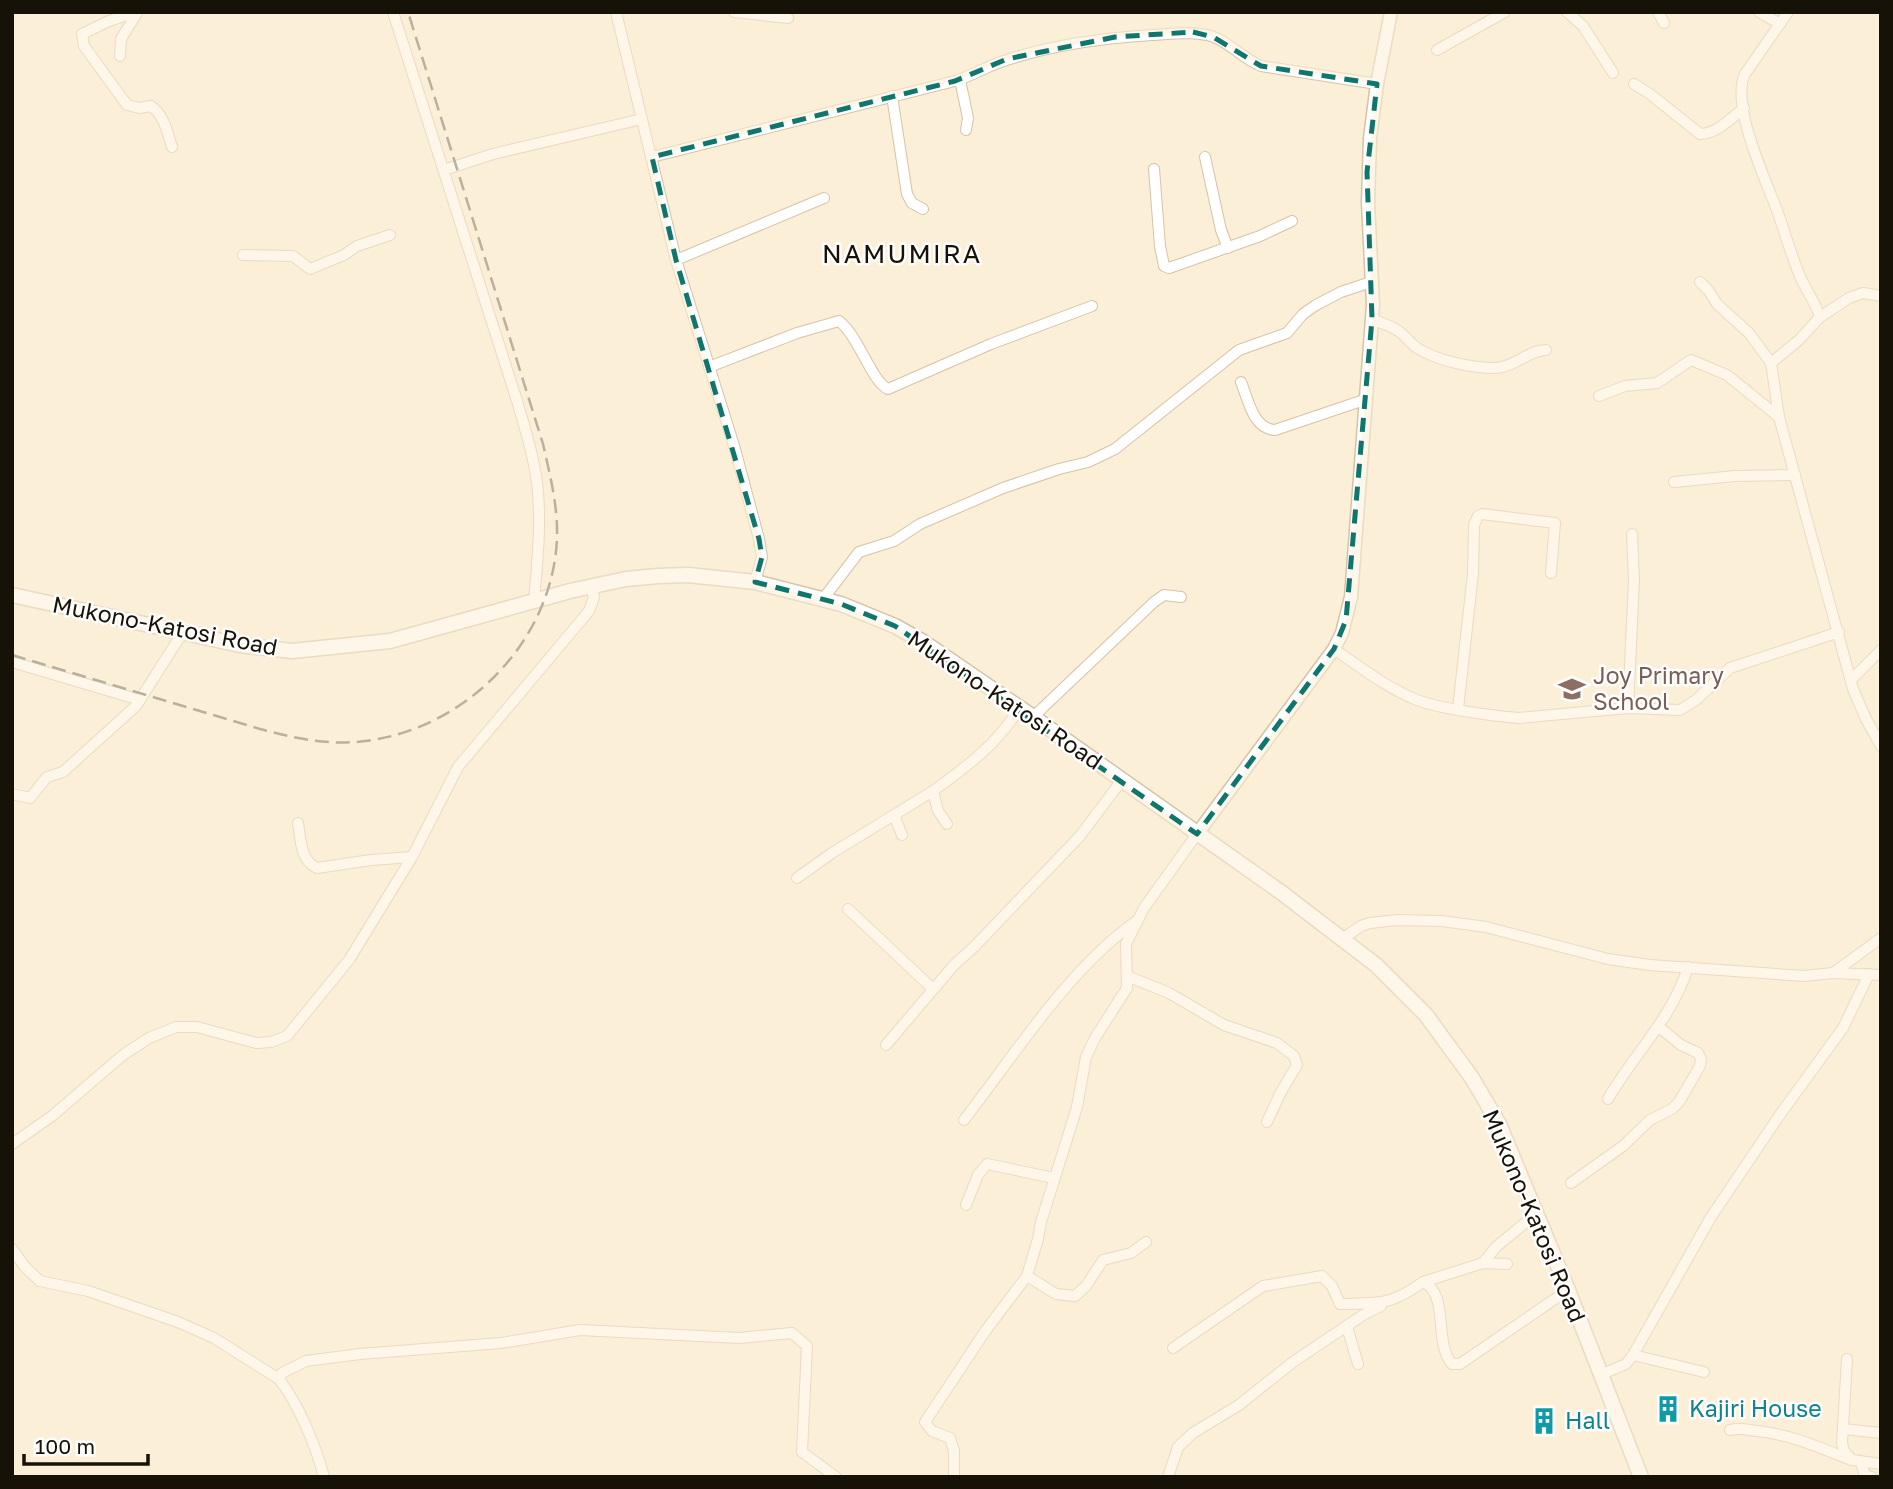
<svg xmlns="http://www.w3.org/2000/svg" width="1893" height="1489" font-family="'Golos Text',sans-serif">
	<rect width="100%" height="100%" fill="#fcefd7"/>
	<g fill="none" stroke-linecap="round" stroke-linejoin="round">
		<defs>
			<g id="minor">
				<path d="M135,12L109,21L82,34L84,46L127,105L139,108L151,106C164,115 167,131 172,147"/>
				<path d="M393,12L518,404C526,433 536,463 538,493C541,529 537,565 534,601"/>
				<path d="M616,12L676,260L735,449L759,539L762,557L755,582"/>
				<path d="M734,12L788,18"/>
				<path d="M1567,12L1583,26L1613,73"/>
				<path d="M1658,12L1664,23"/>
				<path d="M1759,12L1780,24"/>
				<path d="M1788,12L1745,74C1730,105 1766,180 1778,213C1785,233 1791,254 1799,274C1805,289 1815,301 1820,317"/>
				<path d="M1437,50L1505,12"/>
				<path d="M120,56L121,39L137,13"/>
				<path d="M960,80L968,118L966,130"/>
				<path d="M1634,84L1650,94L1700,134C1717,134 1731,118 1744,108"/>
				<path d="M892,96L907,194L912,203L923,209"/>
				<path d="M652,157L955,81C974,75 991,64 1010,59C1056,44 1104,38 1152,35C1172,34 1192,31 1211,36C1230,42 1243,59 1261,66L1377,84"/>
				<path d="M1205,157L1221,230L1228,248"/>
				<path d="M1154,169L1160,246L1164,266L1169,268L1260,236L1292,221"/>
				<path d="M444,170L493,154L642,119"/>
				<path d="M243,255L293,256L310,269L344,255L357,246L390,235"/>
				<path d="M676,260L824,198"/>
				<path d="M1700,282L1709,291L1717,304L1749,333L1771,363L1779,417L1853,689L1866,719L1881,746"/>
				<path d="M1372,319C1380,323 1389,325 1397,330C1404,334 1410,343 1417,348C1438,361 1471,368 1496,368C1515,367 1529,350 1546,350"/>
				<path d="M1771,363L1799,340L1820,317L1849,298L1863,293L1881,296"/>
				<path d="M709,367L797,333L839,321C858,335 872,382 888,389L991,344L1092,306"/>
				<path d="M1241,382C1248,399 1253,429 1275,430L1367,399"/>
				<path d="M1599,396L1625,386L1657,383L1691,360L1727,375L1779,417"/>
				<path d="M1674,482L1735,476L1795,475"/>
				<path d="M823,599L859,552L894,541L920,524L1003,488L1059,469L1088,462L1115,449L1239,350L1287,333L1303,314L1316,305L1341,292L1371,282"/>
				<path d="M1334,649C1360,667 1387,688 1417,700C1441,709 1493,716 1519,718L1628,708L1680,710L1696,700L1730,668L1839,632"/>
				<path d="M12,662L140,700"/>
				<path d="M1851,680L1881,650"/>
				<path d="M1628,708L1634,580L1632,534"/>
				<path d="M1458,709L1473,573L1474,525L1478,516L1482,514L1555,523L1551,573"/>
				<path d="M1033,717L1154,602L1164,595L1181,597"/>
				<path d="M933,791C965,768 1000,742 1019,708"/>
				<path d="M12,794L30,798L47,777L63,772L136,706L183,632"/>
				<path d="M894,815L902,835"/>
				<path d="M298,823C301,840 300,860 317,868L371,860L412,857"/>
				<path d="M797,878L832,853L933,791L938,811L947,824"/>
				<path d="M848,909L933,989"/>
				<path d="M1342,939L1361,926L1370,923L1397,920L1442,921L1486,927L1608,959L1650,965L1804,976L1833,973L1881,975"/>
				<path d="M1833,973L1881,938"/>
				<path d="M1127,976L1169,993L1224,1025L1277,1043L1294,1056L1297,1065L1281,1092L1267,1122"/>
				<path d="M886,1045L954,965L974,947L1080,836L1122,780"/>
				<path d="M1608,1099C1634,1054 1673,1017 1688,967"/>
				<path d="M964,1120C1016,1053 1067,971 1135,922"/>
				<path d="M12,1144L52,1116L123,1055L149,1038L176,1027H197L256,1043L271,1042L287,1036L349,960L412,857L458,767L589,611L594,597L591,587"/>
				<path d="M1571,1183L1623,1146L1650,1120L1672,1109L1679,1102L1700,1066L1701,1059L1698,1053L1681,1045L1659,1027"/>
				<path d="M966,1205L978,1175L987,1164L1054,1178"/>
				<path d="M12,1249L25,1267L40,1281L88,1291L178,1322L214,1338L279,1379C298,1403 316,1446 324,1477"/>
				<path d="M1483,1263L1497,1246L1536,1214"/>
				<path d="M1027,1276L1056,1294L1075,1296L1086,1286L1103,1260L1131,1253L1146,1242"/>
				<path d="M1423,1282L1483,1263L1507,1264"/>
				<path d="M1347,1327L1358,1364"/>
				<path d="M1173,1348L1263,1286L1322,1276L1332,1286L1340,1304C1379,1303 1390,1306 1423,1282C1450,1294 1433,1342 1452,1364H1460L1568,1290"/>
				<path d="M1633,1355L1704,1372"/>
				<path d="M1847,1359L1842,1443L1844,1451L1852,1460L1881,1464"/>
				<path d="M1600,1375L1626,1364L1633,1355L1711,1217L1779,1116L1843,1028L1869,974"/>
				<path d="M279,1379L282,1373L306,1361L360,1354L501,1343L580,1330L739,1338L792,1333L807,1346L802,1452L836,1477"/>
				<path d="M1843,1429L1881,1433"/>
				<path d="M1730,1430C1741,1427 1746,1430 1757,1431C1789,1434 1821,1448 1851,1460"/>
				<path d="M1861,1463L1865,1475L1872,1477"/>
				<path d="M954,1477V1451L950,1438L932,1431L925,1422L986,1330L1027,1276L1038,1239L1041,1222L1077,1107L1086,1057L1095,1038L1127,988L1126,944L1144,908L1197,834"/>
				<path d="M1168,1477L1178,1447L1193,1433L1239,1405L1293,1362L1363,1315L1381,1306"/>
			</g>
			<path id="tertiary" d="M1197,834L1334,649L1342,633L1351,597L1373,305L1368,202L1370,138L1377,84L1391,12"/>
			<path id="secondary" d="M12,595L240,645L292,651L390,641L570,591L626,579L658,576L688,575L755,582L841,604L895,626L925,643L1033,717L1282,893L1376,965L1426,1015L1472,1078L1499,1124L1568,1290L1641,1477"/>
		</defs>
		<use href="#minor" stroke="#d4c4a7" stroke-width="12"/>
		<use href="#tertiary" stroke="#d4c4a7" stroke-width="15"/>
		<use href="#secondary" stroke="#d4c4a7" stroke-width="17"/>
		<use href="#minor" stroke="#fff" stroke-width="10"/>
		<use href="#tertiary" stroke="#fff" stroke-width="12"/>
		<use href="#secondary" stroke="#fff" stroke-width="14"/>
		<path stroke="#6d6555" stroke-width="2.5" stroke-dasharray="14 7" stroke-linecap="butt" d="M12,655L260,729C294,738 329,746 365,741C466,729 553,641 557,538C558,506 550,475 543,444L408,12"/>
	</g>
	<path d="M0 0H1893V1489H0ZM1193,32L1213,37L1261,66L1377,84L1367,172L1372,319L1346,620L1334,649L1197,834L895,626L841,604L755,582L762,557L759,539L676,260L652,157L955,81L1007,59L1115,37Z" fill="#fcefd7" fill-opacity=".55" fill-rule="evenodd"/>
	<path fill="none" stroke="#0f766e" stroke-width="5" stroke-dasharray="14 9" stroke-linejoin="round" d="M1193,32L1213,37L1261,66L1377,84L1367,172L1372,319L1346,620L1334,649L1197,834L895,626L841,604L755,582L762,557L759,539L676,260L652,157L955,81L1007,59L1115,37Z"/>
	<defs>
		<symbol id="school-bare" viewBox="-9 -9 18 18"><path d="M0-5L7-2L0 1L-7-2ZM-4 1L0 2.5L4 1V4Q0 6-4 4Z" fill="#8d6e63" stroke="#fefefe" stroke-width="2.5" paint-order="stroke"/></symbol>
		<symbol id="building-bare" viewBox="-9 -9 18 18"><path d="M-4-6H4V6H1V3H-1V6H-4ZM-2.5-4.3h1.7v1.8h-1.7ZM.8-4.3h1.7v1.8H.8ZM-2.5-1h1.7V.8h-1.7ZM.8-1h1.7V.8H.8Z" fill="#0f9aa8" stroke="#fefefe" stroke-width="2.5" paint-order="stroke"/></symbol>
	</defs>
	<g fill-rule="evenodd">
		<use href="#school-bare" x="1553" y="670" width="38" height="38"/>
		<use href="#building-bare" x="1649" y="1390" width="38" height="38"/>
		<use href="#building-bare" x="1525" y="1402" width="38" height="38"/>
	</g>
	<g text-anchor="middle" stroke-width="5" stroke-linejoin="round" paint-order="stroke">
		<g font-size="23" fill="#171207" stroke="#fefefe">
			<text transform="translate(165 626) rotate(11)" y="8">Mukono-Katosi Road</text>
			<text transform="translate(1005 700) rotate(34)" y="8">Mukono-Katosi Road</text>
			<text transform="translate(1534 1216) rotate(67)" y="8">Mukono-Katosi Road</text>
		</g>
		<g font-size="23" fill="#785e54" stroke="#fefefe" text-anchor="start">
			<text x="1593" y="684">Joy Primary<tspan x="1593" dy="26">School</tspan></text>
		</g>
		<g font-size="23" fill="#0d838f" stroke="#fefefe" text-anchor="start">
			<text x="1689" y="1417">Kajiri House</text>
			<text x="1565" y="1429">Hall</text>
		</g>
		<g font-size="26" letter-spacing="2" fill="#171207" stroke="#fefefe">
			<text x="902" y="263">NAMUMIRA</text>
		</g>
	</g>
	<rect width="1893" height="1489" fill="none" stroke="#171207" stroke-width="28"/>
	<path d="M24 1454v10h124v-10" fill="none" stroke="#171207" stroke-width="3.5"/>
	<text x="35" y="1454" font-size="21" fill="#171207" stroke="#fefefe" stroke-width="5" paint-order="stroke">100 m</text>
</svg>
